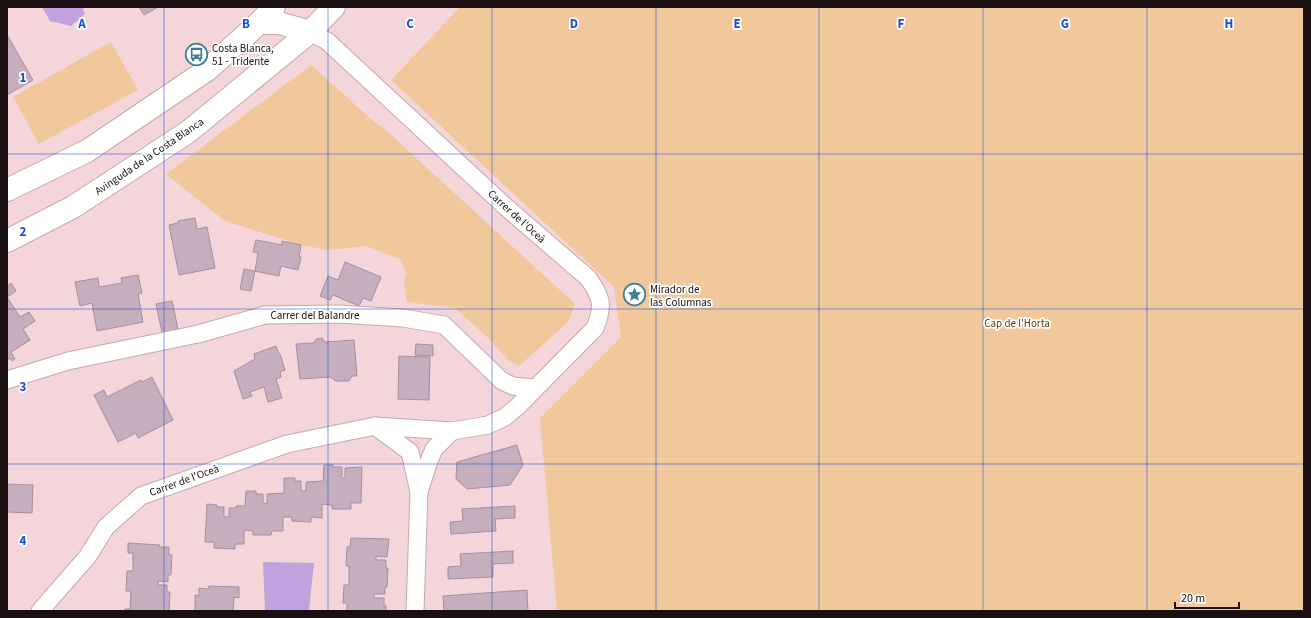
<svg xmlns="http://www.w3.org/2000/svg" width="1311" height="618" font-family="'Source Sans 3',sans-serif">
	<rect width="100%" height="100%" fill="#f4d6da"/>
	<g fill="#f1c89b">
		<path d="M460,7H1304V611H557L540,418L621,337L614,287L391,80Z"/>
		<path d="M111,42L138,90L39,144L13,97Z"/>
		<path d="M311,65L378,125L386,130L575,304L568,322L519,366L508,360L488,338L455,308L407,302L404,280L407,275L400,259L366,246L329,250L301,245L225,221L166,174Z"/>
	</g>
	<g fill="#bfa2de">
		<path d="M42,7H82L85,14L71,26L50,21Z"/>
		<path d="M263,562L314,563L309,611H265Z"/>
	</g>
	<g fill="#c5aebe" stroke="#a58e9e">
		<path d="M139,7H158L144,15Z"/>
		<path d="M7,35L33,80L7,95Z"/>
		<path d="M195,218L197,229L207,227L215,268L179,275L169,225L178,223V221Z"/>
		<path d="M256,240L282,245V241L301,245L299,257H301L298,270L281,266L279,276L255,271L258,253L253,252Z"/>
		<path d="M345,262L381,277L371,301L363,298L359,306L333,295L330,300L320,296L328,276L338,280Z"/>
		<path d="M244,269L255,271L251,291L240,289Z"/>
		<path d="M138,275L142,293L138,294L143,322L97,331L92,303L80,306L75,282L98,278L99,287L122,283L121,278Z"/>
		<path d="M11,283L16,291L7,297L20,317L29,312L35,321L23,329L30,340L11,352L15,359L12,361L10,358L7,360V286Z"/>
		<path d="M172,301L179,334L163,337L156,304Z"/>
		<path d="M322,338L325,342L354,340L357,376H352L349,381H336L330,377L300,379L296,344L314,343L316,339Z"/>
		<path d="M416,344L433,345V356L415,355Z"/>
		<path d="M276,346L279,354H280L285,370L280,372L281,377L276,379L282,398L268,402L264,387L250,392L252,396L243,399L234,371L255,359L254,354Z"/>
		<path d="M399,356L430,357L429,400L398,399Z"/>
		<path d="M152,377L173,420L138,438L136,433L118,442L94,395L104,390L107,397L141,380L142,382Z"/>
		<path d="M517,445L523,465L510,485L467,489L456,479L457,462Z"/>
		<path d="M324,465H333V467H342V478H345V468L362,467L361,503H351V509H332V505L322,504V518L311,517V522L292,521V517H283V531H272L271,535H253V531L244,530V544H235V549L214,548V542H205L207,504L217,505V507H224V517H229V508H236V506H245L246,491H256V494H263V503L267,504V494L284,493V478H295V481H301V491H306V482L323,481Z"/>
		<path d="M7,484L33,485L32,513L7,512Z"/>
		<path d="M515,506V518L495,519L496,531L451,534L450,522L463,521L462,509Z"/>
		<path d="M351,538L389,539L387,557L376,556V560H386V568H388L387,587H385V594H374V598H384V606H386V611H347V603H343L344,585H349V566H346L347,547H350Z"/>
		<path d="M128,543L160,545L159,547H169V555H172L171,575H168V582L158,581V585H167V592H170L169,611H125V609H130L131,591H126L127,571H133V553H128Z"/>
		<path d="M513,551V563L493,564V577L448,579V567L461,566L460,554Z"/>
		<path d="M209,586L239,587V598L234,597L233,611H195V595L199,596V588L208,589Z"/>
		<path d="M527,590L528,611H444L443,596Z"/>
	</g>
	<g fill="none" stroke-linecap="round" stroke-linejoin="round">
		<defs>
			<g id="minor">
				<path d="M7,380L68,361L198,334L265,315L339,314L403,318L444,325L502,381L513,386L535,388"/>
				<path d="M375,426L410,452L419,492"/>
				<path d="M40,611L88,556L106,527L141,496L287,444L375,426L452,431L488,425L505,417L517,407L595,328C604,306 602,297 588,278L507,208L327,41L310,32"/>
				<path d="M415,611L419,492L429,461L434,449L452,431"/>
			</g>
			<g id="tertiary">
				<path d="M259,23H279L310,32"/>
				<path d="M7,190L87,151L207,70L259,23L274,7"/>
				<path d="M7,241L73,207L188,132L310,32L334,7"/>
			</g>
		</defs>
		<use href="#minor" stroke="#c6a9ad" stroke-width="19"/>
		<use href="#tertiary" stroke="#c6a9ad" stroke-width="24"/>
		<use href="#minor" stroke="#fff" stroke-width="17"/>
		<use href="#tertiary" stroke="#fff" stroke-width="22"/>
	</g>
	<path fill="none" stroke="#1d4ed8" stroke-width="1" stroke-opacity="0.55" d="M164,7V611M328,7V611M492,7V611M656,7V611M819,7V611M983,7V611M1147,7V611M7,154H1304M7,309H1304M7,464H1304"/>
	<defs>
		<symbol id="bus-ring" viewBox="-11 -11 22 22"><circle r="9.5" fill="#fff" stroke="#3c7f8f" stroke-width="1.5"/><path d="M-5-6H5V4H4V6H2V4H-2V6H-4V4H-5ZM-3.5-4V0h7V-4ZM-3.5 1.2v1.5H-2V1.2ZM2 1.2v1.5H3.5V1.2Z" fill="#3c7f8f"/></symbol>
		<symbol id="sight-ring" viewBox="-11 -11 22 22"><circle r="9.5" fill="#fff" stroke="#3c7f8f" stroke-width="1.5"/><path d="M0-6L1.8-2.2L6-1.7L2.9 1.2L3.7 5.4L0 3.3L-3.7 5.4L-2.9 1.2L-6-1.7L-1.8-2.2Z" fill="#3c7f8f"/></symbol>
	</defs>
	<g fill-rule="evenodd">
		<use href="#bus-ring" x="184" y="42" width="25" height="25"/>
		<use href="#sight-ring" x="622" y="282" width="25" height="25"/>
	</g>
	<g text-anchor="middle" stroke-width="3.5" stroke-linejoin="round" paint-order="stroke">
		<g font-size="11" fill="#1a1012" stroke="#fff" text-anchor="start">
			<text x="212" y="52">Costa Blanca,<tspan x="212" dy="13">51 - Tridente</tspan></text>
			<text x="650" y="293">Mirador de<tspan x="650" dy="13">las Columnas</tspan></text>
		</g>
		<g font-size="11" fill="#1a1012" stroke="#fff">
			<text transform="translate(149 156) rotate(-34)" y="4">Avinguda de la Costa Blanca</text>
			<text transform="translate(517 216) rotate(42)" y="4">Carrer de l'Oceà</text>
			<text x="315" y="319">Carrer del Balandre</text>
			<text transform="translate(184 480) rotate(-20)" y="4">Carrer de l'Oceà</text>
		</g>
		<g font-size="11" fill="#624118" stroke="#fff">
			<text x="1017" y="327">Cap de l'Horta</text>
		</g>
	</g>
	<g font-size="13" text-anchor="middle" font-weight="bold" fill="#1d4ed8" stroke="#fff" stroke-width="3.5" stroke-linejoin="round" paint-order="stroke">
		<text x="82" y="28">A</text>
		<text x="246" y="28">B</text>
		<text x="410" y="28">C</text>
		<text x="574" y="28">D</text>
		<text x="737" y="28">E</text>
		<text x="901" y="28">F</text>
		<text x="1065" y="28">G</text>
		<text x="1229" y="28">H</text>
		<text x="23" y="82">1</text>
		<text x="23" y="236">2</text>
		<text x="23" y="391">3</text>
		<text x="23" y="545">4</text>
	</g>
	<rect width="1311" height="618" fill="none" stroke="#1a1012" stroke-width="16"/>
	<path d="M1175 602v6h64v-6" fill="none" stroke="#1a1012" stroke-width="2"/>
	<text x="1181" y="602" font-size="12" fill="#1a1012" stroke="#ffffff" stroke-width="3" paint-order="stroke">20 m</text>
</svg>
